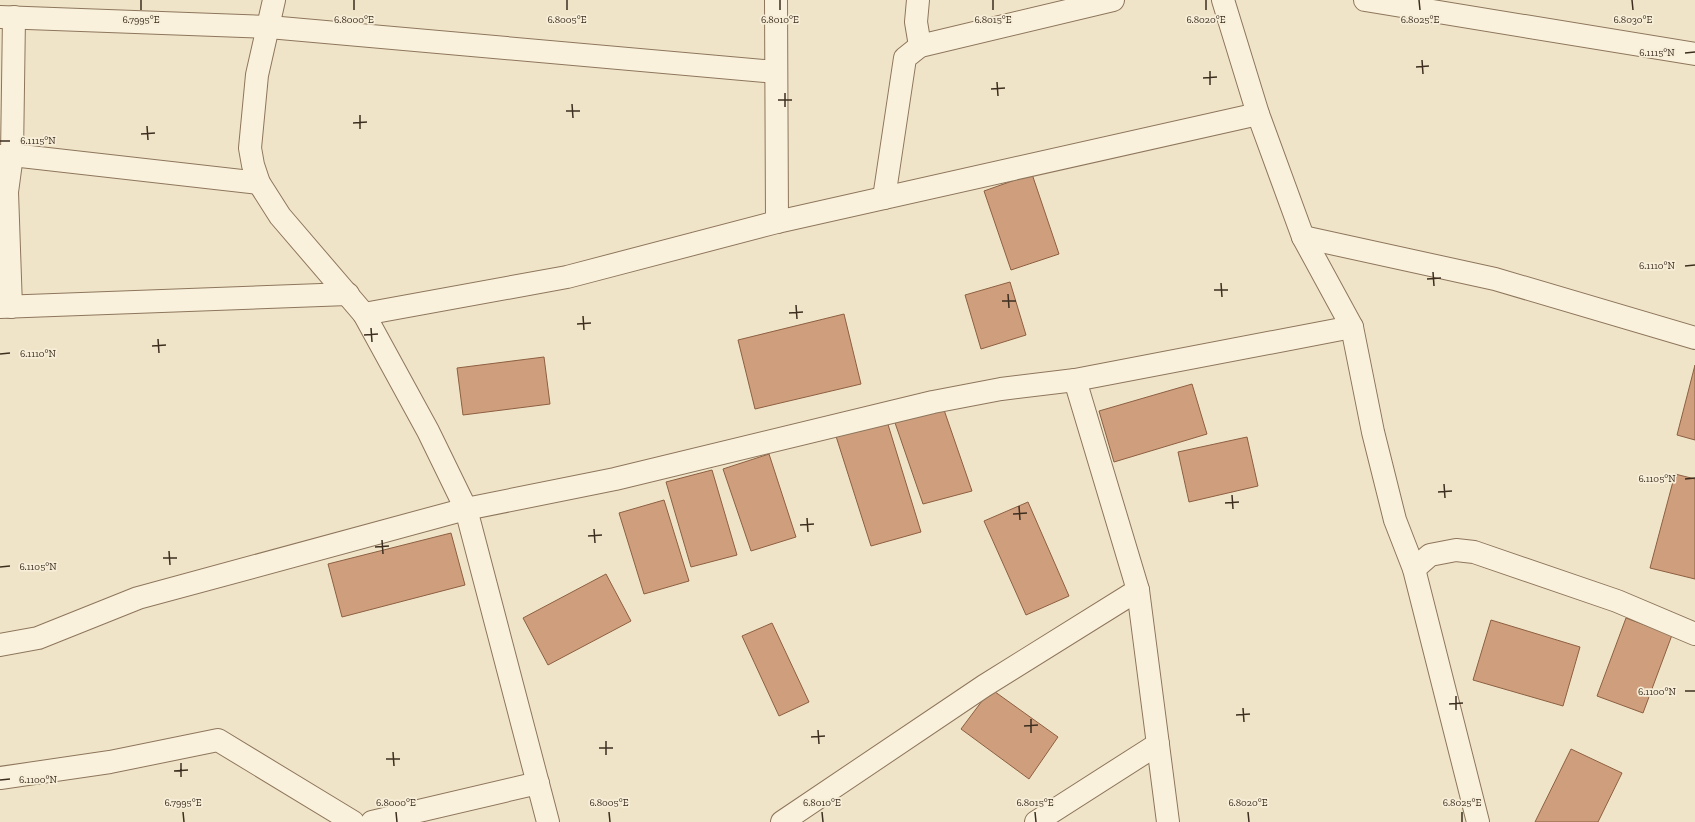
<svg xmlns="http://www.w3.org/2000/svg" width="1695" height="822" font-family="'Zilla Slab',serif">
	<rect width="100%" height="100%" fill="#f0e4c8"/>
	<g fill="#cf9f7d" stroke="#8d5f41">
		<path d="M1032,174L1059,254L1011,270L984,191Z"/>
		<path d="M1010,282L1026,335L981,349L965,295Z"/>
		<path d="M844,314L861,384L755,409L738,340Z"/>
		<path d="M544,357L550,404L463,415L457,368Z"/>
		<path d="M1695,365V440L1677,435Z"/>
		<path d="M1192,384L1207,434L1114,462L1099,411Z"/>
		<path d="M943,407L972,491L923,504L893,417Z"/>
		<path d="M886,418L921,532L871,546L834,430Z"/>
		<path d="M1247,437L1258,486L1189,502L1178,452Z"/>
		<path d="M769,454L796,537L751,551L723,469Z"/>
		<path d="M712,470L737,555L691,567L666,482Z"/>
		<path d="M1675,474L1695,479V579L1650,568Z"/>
		<path d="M664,500L689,581L644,594L619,513Z"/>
		<path d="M1028,502L1069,596L1026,615L984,521Z"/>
		<path d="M451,533L465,585L342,617L328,564Z"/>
		<path d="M606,574L631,621L548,665L523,618Z"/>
		<path d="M1626,618L1672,635L1643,713L1597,696Z"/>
		<path d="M1491,620L1580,647L1563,706L1473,680Z"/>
		<path d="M772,623L809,702L779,716L742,636Z"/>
		<path d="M991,689L1058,737L1029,779L961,729Z"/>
		<path d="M1571,749L1622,773L1598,822H1535Z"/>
	</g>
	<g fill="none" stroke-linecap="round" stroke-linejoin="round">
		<defs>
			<g id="minor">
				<path d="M274,0L257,75L250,148L253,165L259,183L280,216L364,314L428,431L466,509L548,822"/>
				<path d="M776,0L777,222"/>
				<path d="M918,0L916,22L920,46"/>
				<path d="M1223,0L1258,114L1303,237L1352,327L1373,432L1395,520L1414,569L1478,822"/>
				<path d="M1365,0L1695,54"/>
				<path d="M0,17L269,27L776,72"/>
				<path d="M0,156L12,155L259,183"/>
				<path d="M884,198L905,58L920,46L1113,0"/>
				<path d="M1303,237L1495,279L1695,338"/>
				<path d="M0,307L348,294"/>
				<path d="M11,307L7,192L12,155L14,17"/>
				<path d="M364,314L567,277L777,222L1258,114"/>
				<path d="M1075,380L1138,590L1168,822"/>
				<path d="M1414,569L1430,555L1456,550L1474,552L1617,601L1695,634"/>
				<path d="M0,645L38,638L138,598L466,509L615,479L933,402L1001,389L1075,380L1352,327"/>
				<path d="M0,778L110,762L218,740L353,822"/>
				<path d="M372,822L538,783"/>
				<path d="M782,822L984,686L1138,590"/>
				<path d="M1036,822L1158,744"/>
			</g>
		</defs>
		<use href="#minor" stroke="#8d765c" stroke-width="24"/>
		<use href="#minor" stroke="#faf1dc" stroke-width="22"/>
	</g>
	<path fill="none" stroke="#3d2e20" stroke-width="1.5" d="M141,0V10M354,0V10M567,0V10M780,0V10M993,0V10M1206,0V10M1419,0L1420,10M1632,0L1633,10M1685,53L1695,52M1422,60L1423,74M1416,67L1429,66M1210,71V85M1203,78L1217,77M997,82L998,96M991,89L1005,88M785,93V107M778,100H792M572,104L573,118M566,111H580M360,115V129M353,123L367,122M147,126L148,140M141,134L155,133M0,141H10M1685,266L1695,265M1433,272L1434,286M1427,279L1441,278M1221,283L1222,297M1214,290H1228M1008,294L1009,308M1002,301H1016M796,305L797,319M789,313L803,312M583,316L584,330M577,324L591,323M371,328L372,342M364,335L378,334M158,339L159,353M152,346L166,345M0,354L10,353M1685,479L1695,478M1444,484L1445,498M1438,492L1452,491M1232,495L1233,509M1225,503L1239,502M1019,506L1020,520M1013,514L1027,513M807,518L808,532M800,525L814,524M594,529L595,543M588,536L602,535M382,540L383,554M375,547L389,546M169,551L170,565M163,558H177M0,567L10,566M1685,691H1695M1456,696V710M1449,704L1463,703M1243,708L1244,722M1236,715L1250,714M1031,719V733M1024,726L1038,725M818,730L819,744M811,737L825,736M606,741V755M599,748H613M393,752L394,766M386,759H400M181,763V777M174,771L188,770M0,780L10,779M183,812L184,822M396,812L397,822M609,812L610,822M822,812L823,822M1035,812L1036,822M1248,812L1249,822M1462,812V822"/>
	<g font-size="10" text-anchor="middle" fill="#3d2e20" stroke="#f7eed8" stroke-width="3.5" stroke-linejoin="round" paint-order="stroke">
		<text x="141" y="23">6.7995°E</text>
		<text x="354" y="23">6.8000°E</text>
		<text x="567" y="23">6.8005°E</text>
		<text x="780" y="23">6.8010°E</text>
		<text x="993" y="23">6.8015°E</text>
		<text x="1206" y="23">6.8020°E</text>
		<text x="1420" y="23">6.8025°E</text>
		<text x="1633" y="23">6.8030°E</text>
		<text x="1657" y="56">6.1115°N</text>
		<text x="38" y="144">6.1115°N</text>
		<text x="1657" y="269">6.1110°N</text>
		<text x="38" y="357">6.1110°N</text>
		<text x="1657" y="482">6.1105°N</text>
		<text x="38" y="570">6.1105°N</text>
		<text x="1657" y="695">6.1100°N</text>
		<text x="38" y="783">6.1100°N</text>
		<text x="183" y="806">6.7995°E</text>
		<text x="396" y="806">6.8000°E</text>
		<text x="609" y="806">6.8005°E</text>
		<text x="822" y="806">6.8010°E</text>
		<text x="1035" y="806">6.8015°E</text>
		<text x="1248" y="806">6.8020°E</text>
		<text x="1462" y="806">6.8025°E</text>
	</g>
</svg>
